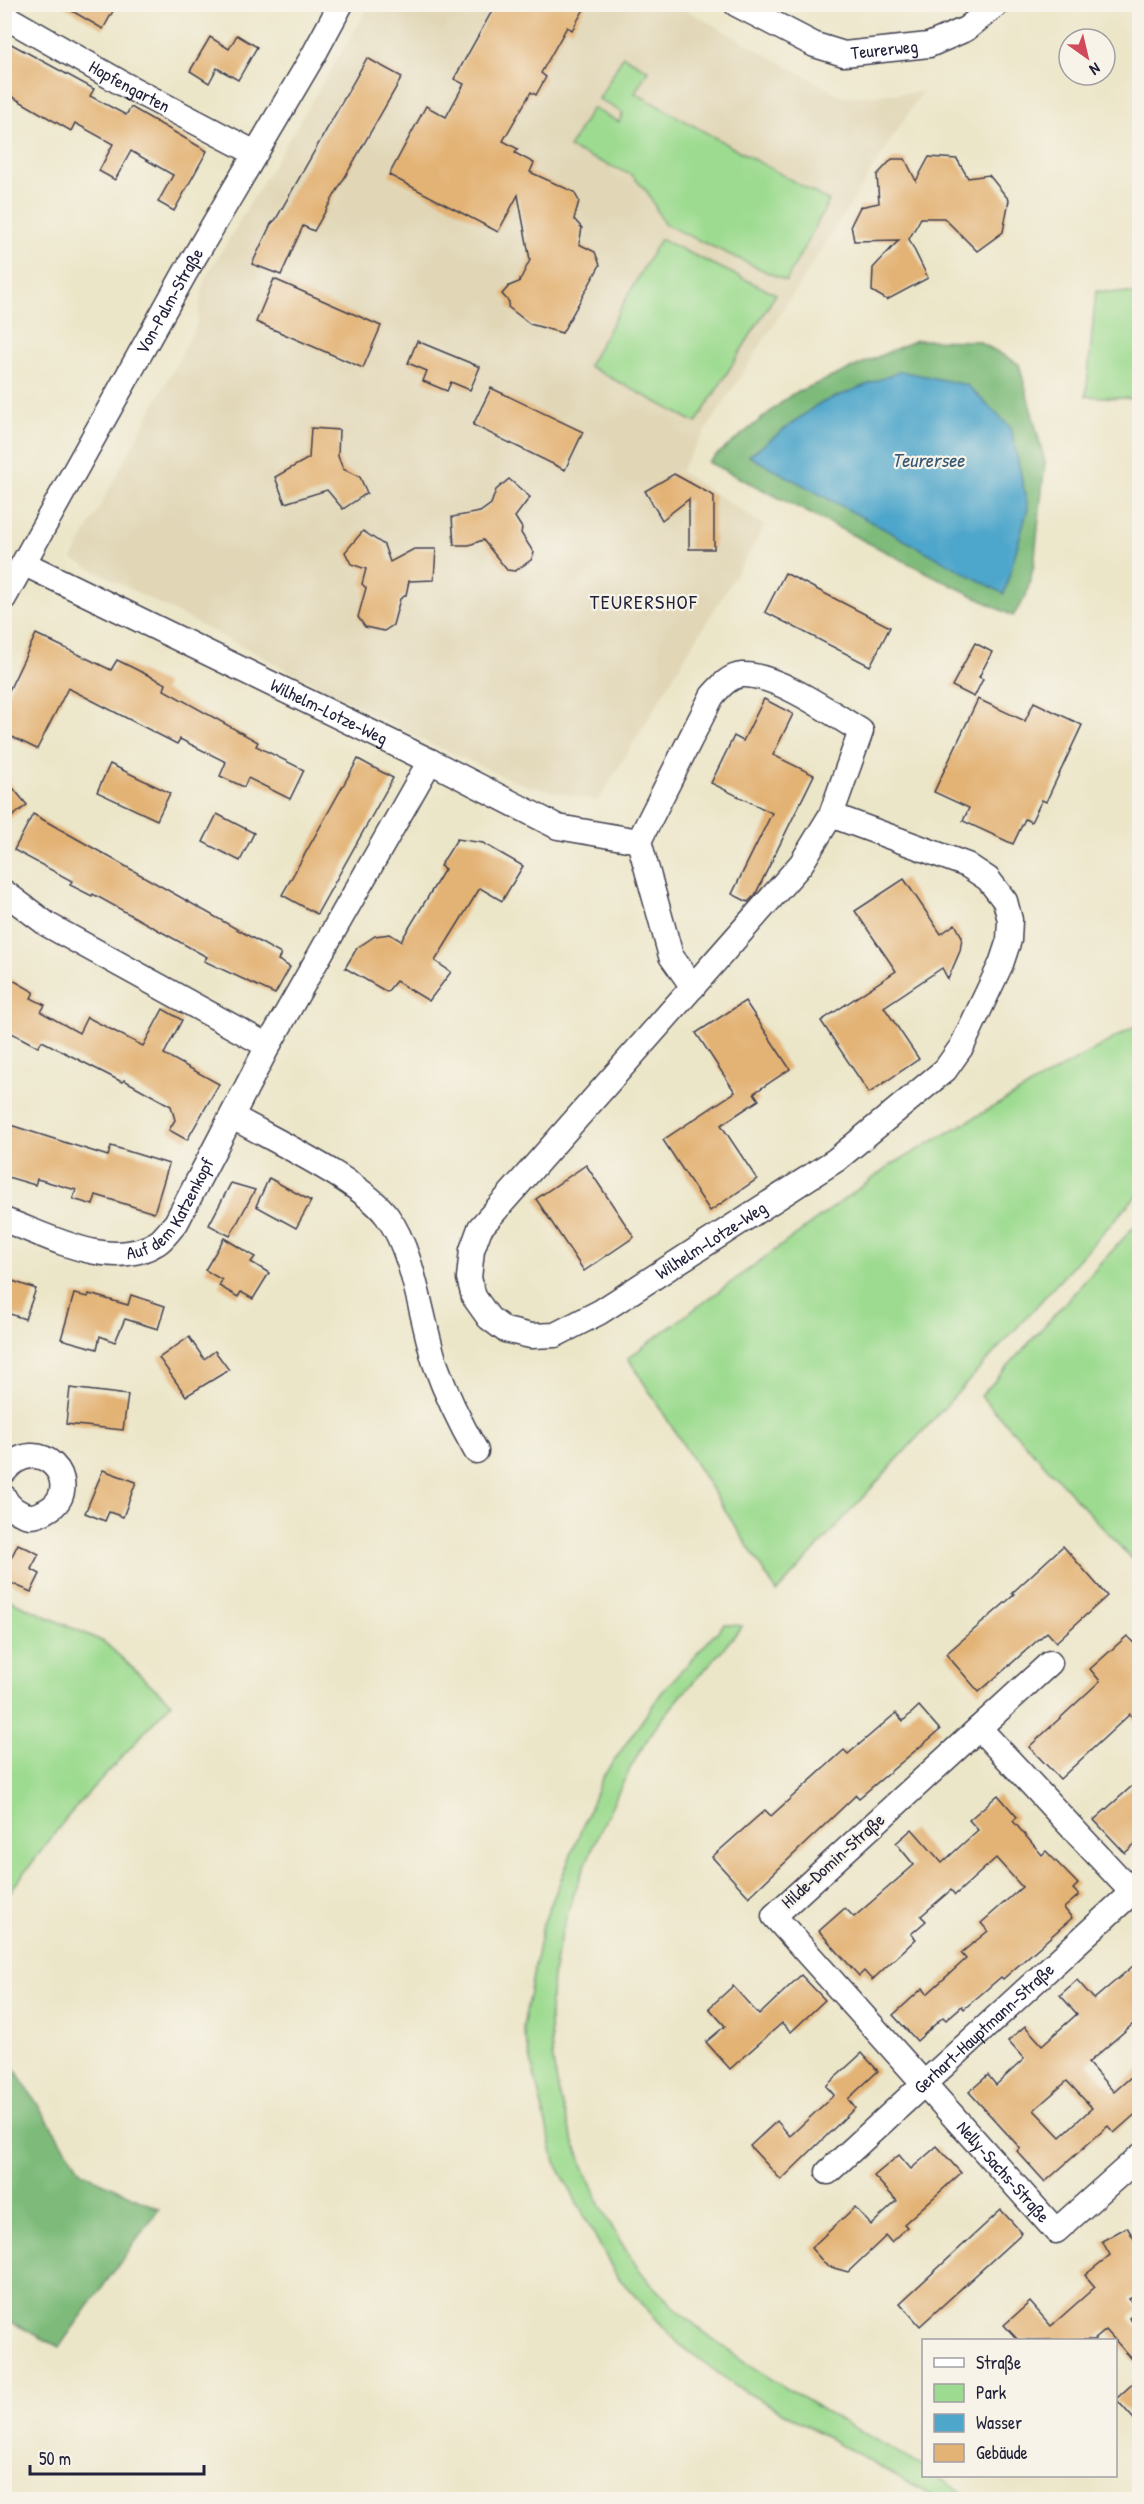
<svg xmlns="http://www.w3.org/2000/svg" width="1144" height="2504" font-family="'Patrick Hand',sans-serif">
	<rect width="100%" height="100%" fill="#f7f3e8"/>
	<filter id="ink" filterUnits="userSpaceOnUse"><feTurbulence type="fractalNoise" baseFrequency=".0167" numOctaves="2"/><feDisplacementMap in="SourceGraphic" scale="12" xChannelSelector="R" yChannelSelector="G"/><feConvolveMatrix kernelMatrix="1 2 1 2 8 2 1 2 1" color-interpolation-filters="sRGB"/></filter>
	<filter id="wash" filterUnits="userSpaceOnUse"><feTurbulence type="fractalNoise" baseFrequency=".008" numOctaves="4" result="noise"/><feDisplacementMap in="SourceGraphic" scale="24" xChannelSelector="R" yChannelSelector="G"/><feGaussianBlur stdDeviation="1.35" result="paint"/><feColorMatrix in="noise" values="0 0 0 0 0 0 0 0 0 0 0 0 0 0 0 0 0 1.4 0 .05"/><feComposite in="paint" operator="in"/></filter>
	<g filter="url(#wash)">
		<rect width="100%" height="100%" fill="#ece6c9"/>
		<path fill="#e1d7b7" d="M370,5H677L843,97L922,92L680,471L765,526L598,801L521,784L433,745L72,559L197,325L204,280Z"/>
		<g fill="#9ddb90" stroke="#607e66" stroke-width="1.5">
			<path d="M623,56L648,70L635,93L829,201L786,281L664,224L648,193L632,175L569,148L592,108L619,122L623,113L599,99Z"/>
			<path d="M660,239L776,294L696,423L588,366Z"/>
			<path d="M1096,291L1139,294V399L1086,396Z"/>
			<path d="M1139,1024V1193L777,1592L628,1358L891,1165Z"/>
			<path d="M1139,1221V1567L981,1396Z"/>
			<path d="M5,1598L104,1642L171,1703L68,1816L5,1898Z"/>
			<path d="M724,1624L742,1626C717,1658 687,1687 662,1719C636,1752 619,1790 602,1827C547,1945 530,2031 579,2156C594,2196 624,2255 653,2286C728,2364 831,2413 923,2467L924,2476H936L972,2499H938L737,2387L679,2344L616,2275L555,2162L523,2027L543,1924L602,1778L662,1692Z"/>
		</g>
		<g fill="#7ebb7a" stroke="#506e5a" stroke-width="1.5" fill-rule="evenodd">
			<path d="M916,340L978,341L1019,364L1045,462L1034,565L1026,596L1013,616L708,462L791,395ZM818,404L1011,428L1028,508L1004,593L749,456Z"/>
			<path d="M5,2054L81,2172L159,2209L59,2347L5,2319Z"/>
		</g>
		<path fill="#4ea6cb" stroke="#386483" stroke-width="1.5" d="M901,371L967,385L1011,428L1028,508L1004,594L749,456L818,404Z"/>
		<g id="blocks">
			<g fill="#e3b275" fill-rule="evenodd">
				<path d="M60,4H117L103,29Z"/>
				<path d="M496,4H587L572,30L567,27L541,73L546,77L536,95L531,92L503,141L518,149L515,153L534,163L530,172L574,192L579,201L574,219L582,228L579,244L595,252L600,265L562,333L530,324L508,307L509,302L502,294L509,286L519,282L530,260L518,195L498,232L389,175L426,106L446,117L464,84L454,79Z"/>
				<path d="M237,35L257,47L238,80L217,68L209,83L190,71L210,37L229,49Z"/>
				<path d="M4,40L94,89L90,96L126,115L131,107L207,151L174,211L158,202L173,175L131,151L115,180L99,171L113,144L75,123L71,131L4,92Z"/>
				<path d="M367,58L402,77L314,231L303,226L281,275L252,264L271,224L276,219Z"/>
				<path d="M929,157L957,159L968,178L989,175L1009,200L1003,232L977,251L944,218H921L909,239L928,278L887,300L872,291L873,268L899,240L854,241L851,225L860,207L879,203L877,175L892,159H905L916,181Z"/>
				<path d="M274,279L381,326L363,368L256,322Z"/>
				<path d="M417,341L480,367L470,390L451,382L447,391L423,381L427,371L408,363Z"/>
				<path d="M491,388L583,432L565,470L473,425Z"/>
				<path d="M311,428L339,430L338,456L343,469L360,477L367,493L343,509L327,490L285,503L275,477L309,458Z"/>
				<path d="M674,474L714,496V549H689V499L662,520L645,491Z"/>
				<path d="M509,479L530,497L515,517L522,528L521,533L534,553L531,560L515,571L507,570L483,540L469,545H454L452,517L480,512L491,504L496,490Z"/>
				<path d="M363,531L384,545L390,562L414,549H436L434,580L409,581L406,595L400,599L393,625L384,631L365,627L358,617L366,588L362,584L366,569L351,564L345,552Z"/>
				<path d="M785,573L890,627L870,666L765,612Z"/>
				<path d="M36,634L111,670L117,660L166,684L164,690L258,742L256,746L304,770L290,799L248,778L244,787L220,776L226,762L180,739L177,744L68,688L37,749L4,733V701Z"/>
				<path d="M975,643L992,652L979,677L983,679L974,697L952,686Z"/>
				<path d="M764,699L793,714L773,755L814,775L755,895L748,902L732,894L772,813L711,783L734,736L743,741Z"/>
				<path d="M978,699L1025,721L1034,702L1082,725L1046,802L1042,800L1031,822L1025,819L1013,844L963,821L969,808L934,792Z"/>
				<path d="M358,759L393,778L317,914L282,895Z"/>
				<path d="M110,764L170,793L157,820L97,792Z"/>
				<path d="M4,777L27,805L4,823Z"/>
				<path d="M33,814L281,954L278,960L290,967L275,994L204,961L207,957L93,894L92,896L70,885L72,881L14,850Z"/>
				<path d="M217,814L254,833L240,861L203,842Z"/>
				<path d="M457,839L483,843L523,866L502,901L480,888L435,961L451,972L429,1001L396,981L387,992L345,968L357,948L375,936L390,934L401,941L445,869L440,866Z"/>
				<path d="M904,879L941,934L955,924L962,937L960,951L948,979L942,968L884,1007L919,1059L869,1093L821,1021L896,971L855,911Z"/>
				<path d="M4,975L34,992L31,998L45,1005L41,1012L79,1033L87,1017L143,1046L163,1009L182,1020L164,1054L219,1084L187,1140L169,1130L175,1120L171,1106L124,1080L122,1082L42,1041L38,1047L4,1029Z"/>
				<path d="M745,1001L790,1069L754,1093L759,1100L721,1125L757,1179L710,1211L663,1140L735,1092L696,1033Z"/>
				<path d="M4,1123L108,1156L111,1146L169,1164L154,1213L96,1195L93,1205L73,1199L76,1190L37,1179L35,1185L4,1176Z"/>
				<path d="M586,1165L634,1237L584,1271L536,1199Z"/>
				<path d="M269,1178L311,1201L296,1228L256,1206Z"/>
				<path d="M231,1183L255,1190L230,1236L209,1225Z"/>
				<path d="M224,1238L255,1257L251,1262L269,1273L253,1299L241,1292L238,1297L219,1286L222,1280L205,1270Z"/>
				<path d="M4,1278L36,1289L25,1319L4,1312Z"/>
				<path d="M74,1294L88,1297L89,1294L128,1305L131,1295L165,1306L158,1329L125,1319L115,1342L100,1336L97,1349L61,1339Z"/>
				<path d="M189,1337L204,1359L215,1351L229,1370L186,1396L159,1358Z"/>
				<path d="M70,1388L128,1395L123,1430L66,1424Z"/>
				<path d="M103,1470L136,1482L123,1517L109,1512L105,1521L85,1513Z"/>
				<path d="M18,1544L39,1554L31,1569L40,1574L31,1592L4,1580V1555L11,1558Z"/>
				<path d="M1063,1546L1107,1596L1056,1642L1047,1632L979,1692L946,1654L1014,1595L1012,1593Z"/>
				<path d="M1127,1636L1140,1650V1725L1130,1714L1060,1779L1029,1747L1100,1681L1090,1669Z"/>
				<path d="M919,1706L940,1730L859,1798L856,1795L749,1897L712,1857L765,1810L771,1816L844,1750L848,1754L896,1713L903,1721Z"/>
				<path d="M1140,1779V1839L1125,1853L1094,1820Z"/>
				<path d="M998,1795L1017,1817L1013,1821L1042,1855L1046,1851L1078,1884L1073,1889L1079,1895L1064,1908L1072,1918L1003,1979L1001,1977L964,2009L962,2006L946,2020L943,2017L917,2041L893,2015L923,1988L927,1994L966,1959L961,1953L988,1931L981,1923L1022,1887L996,1858L955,1895L951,1890L921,1916L926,1921L911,1934L916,1939L872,1980L864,1971L859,1976L819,1931L845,1908L854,1917L914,1865L896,1843L912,1829L942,1863L978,1830L969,1820Z"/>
				<path d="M1140,1960V2018L1088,2063L1114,2092L1140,2069V2110L1114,2133L1108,2126L1045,2182L1017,2151L1020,2148L969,2092L988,2075L996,2085L1024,2059L1008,2041L1025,2026L1042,2045L1077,2014L1060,1995L1077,1980L1094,1999ZM1067,2081L1092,2108L1060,2137L1034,2110Z"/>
				<path d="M801,1975L825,2000L791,2032L782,2023L730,2069L706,2042L725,2026L709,2008L733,1986L759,2015Z"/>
				<path d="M862,2053L878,2071L848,2099L855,2108L781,2180L750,2146L777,2121L790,2136L834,2095L826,2086Z"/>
				<path d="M937,2146L961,2173L904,2224L907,2227L891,2242L886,2236L848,2272L827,2266L811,2248L855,2207L871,2225L897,2201L874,2176L899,2155L911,2169Z"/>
				<path d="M1001,2210L1022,2233L920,2326L900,2303Z"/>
				<path d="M1127,2227L1140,2249V2293L1129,2299L1138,2310L1129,2318L1140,2330V2368L1106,2330L1094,2340H1018L1004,2325L1030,2302L1051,2326L1095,2287L1085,2275L1110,2255L1102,2241Z"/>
				<path d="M1140,2377V2426L1116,2399Z"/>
			</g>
		</g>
	</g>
	<g filter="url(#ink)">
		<use href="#blocks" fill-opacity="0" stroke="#403f50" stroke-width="1.5"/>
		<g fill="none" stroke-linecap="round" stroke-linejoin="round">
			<defs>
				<g id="minor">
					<path id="s1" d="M736,4L815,45L844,54L929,45L966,29L997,4"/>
					<path id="s2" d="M4,16L125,85L255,153"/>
					<path id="s3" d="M25,564L430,761L558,827L639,841L712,696C720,687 729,676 742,675C775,673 833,714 861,731L831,815L801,864L480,1228L472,1250L469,1278L474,1297L489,1318L505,1330L531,1336L555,1335L600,1312L836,1160L945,1070L962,1046L1001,964L1009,940L1010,920L1005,901L988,879L967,865L831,815"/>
					<path id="s4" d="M4,598L185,273L313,56L341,4"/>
					<path d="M639,841L671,956L693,987"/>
					<path d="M4,892L48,925L268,1046"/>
					<path d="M233,1117C273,1140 361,1181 387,1216C414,1252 421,1319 435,1363C446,1394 460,1423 476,1451"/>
					<path id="s5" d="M4,1220C50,1236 110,1272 157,1243C164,1239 170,1229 176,1223L268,1046L430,761"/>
					<path d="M4,1472C39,1429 84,1483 51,1508C45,1512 37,1516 30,1516C19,1514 8,1507 4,1497"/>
					<path d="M979,1728L1050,1663"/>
					<path id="s6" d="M1132,1892L979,1728L774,1916L1056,2231L1140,2156"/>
					<path id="s7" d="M828,2172L1140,1885"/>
				</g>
			</defs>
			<use href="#minor" stroke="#403f50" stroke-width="27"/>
			<use href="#minor" stroke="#fff" stroke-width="24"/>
		</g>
	</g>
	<g text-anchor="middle" stroke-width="4.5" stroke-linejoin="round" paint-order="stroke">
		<g font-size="18" fill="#22223b" stroke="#f7f3e8">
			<text dy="6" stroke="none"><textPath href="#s1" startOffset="160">Teurerweg</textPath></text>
			<text dy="6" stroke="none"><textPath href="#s2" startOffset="144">Hopfengarten</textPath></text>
			<text dy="6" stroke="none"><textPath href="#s4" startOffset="340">Von-Palm-Straße</textPath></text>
			<text dy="6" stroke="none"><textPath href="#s3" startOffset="338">Wilhelm-Lotze-Weg</textPath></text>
			<text dy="6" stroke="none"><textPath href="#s5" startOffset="194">Auf dem Katzenkopf</textPath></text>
			<text dy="6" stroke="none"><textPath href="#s3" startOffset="1992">Wilhelm-Lotze-Weg</textPath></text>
			<text transform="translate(833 1861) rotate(-42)" y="6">Hilde-Domin-Straße</text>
			<text dy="6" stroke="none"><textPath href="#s7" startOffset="212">Gerhart-Hauptmann-Straße</textPath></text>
			<text dy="6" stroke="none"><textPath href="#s6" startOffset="846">Nelly-Sachs-Straße</textPath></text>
		</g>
		<g font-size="20" font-style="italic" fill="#345775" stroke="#f7f3e8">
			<text x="928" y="467">Teurersee</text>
		</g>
		<g font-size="20" letter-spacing="1.5" fill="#22223b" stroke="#f7f3e8">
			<text x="644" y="609">TEURERSHOF</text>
		</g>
	</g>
	<rect width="1144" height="2504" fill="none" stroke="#f7f3e8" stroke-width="24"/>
	<rect x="922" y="2339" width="195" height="138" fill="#f7f3e8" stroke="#a29fa3" stroke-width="1.5"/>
	<rect x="934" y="2358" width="30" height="9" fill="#ffffff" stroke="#a29fa3" stroke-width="1.5"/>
	<text x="976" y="2369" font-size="18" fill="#22223b">Straße</text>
	<rect x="934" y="2384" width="30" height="18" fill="#9ddb90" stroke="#a29fa3" stroke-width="1.5"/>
	<text x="976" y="2399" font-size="18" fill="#22223b">Park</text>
	<rect x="934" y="2414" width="30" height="18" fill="#4ea6cb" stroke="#a29fa3" stroke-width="1.5"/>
	<text x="976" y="2429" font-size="18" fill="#22223b">Wasser</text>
	<rect x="934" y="2444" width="30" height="18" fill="#e3b275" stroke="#a29fa3" stroke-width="1.5"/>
	<text x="976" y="2459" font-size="18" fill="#22223b">Gebäude</text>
	<g transform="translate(1087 57) rotate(146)"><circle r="28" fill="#f7f3e8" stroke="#a29fa3" stroke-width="1.5"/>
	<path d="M0-4.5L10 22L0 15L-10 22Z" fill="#d1495b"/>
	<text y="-9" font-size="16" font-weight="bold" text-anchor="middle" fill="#22223b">N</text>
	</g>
	<path d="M30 2465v9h174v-9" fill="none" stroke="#22223b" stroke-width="3"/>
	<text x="39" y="2465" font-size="18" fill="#22223b" stroke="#f7f3e8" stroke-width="4.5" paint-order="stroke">50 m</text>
</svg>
